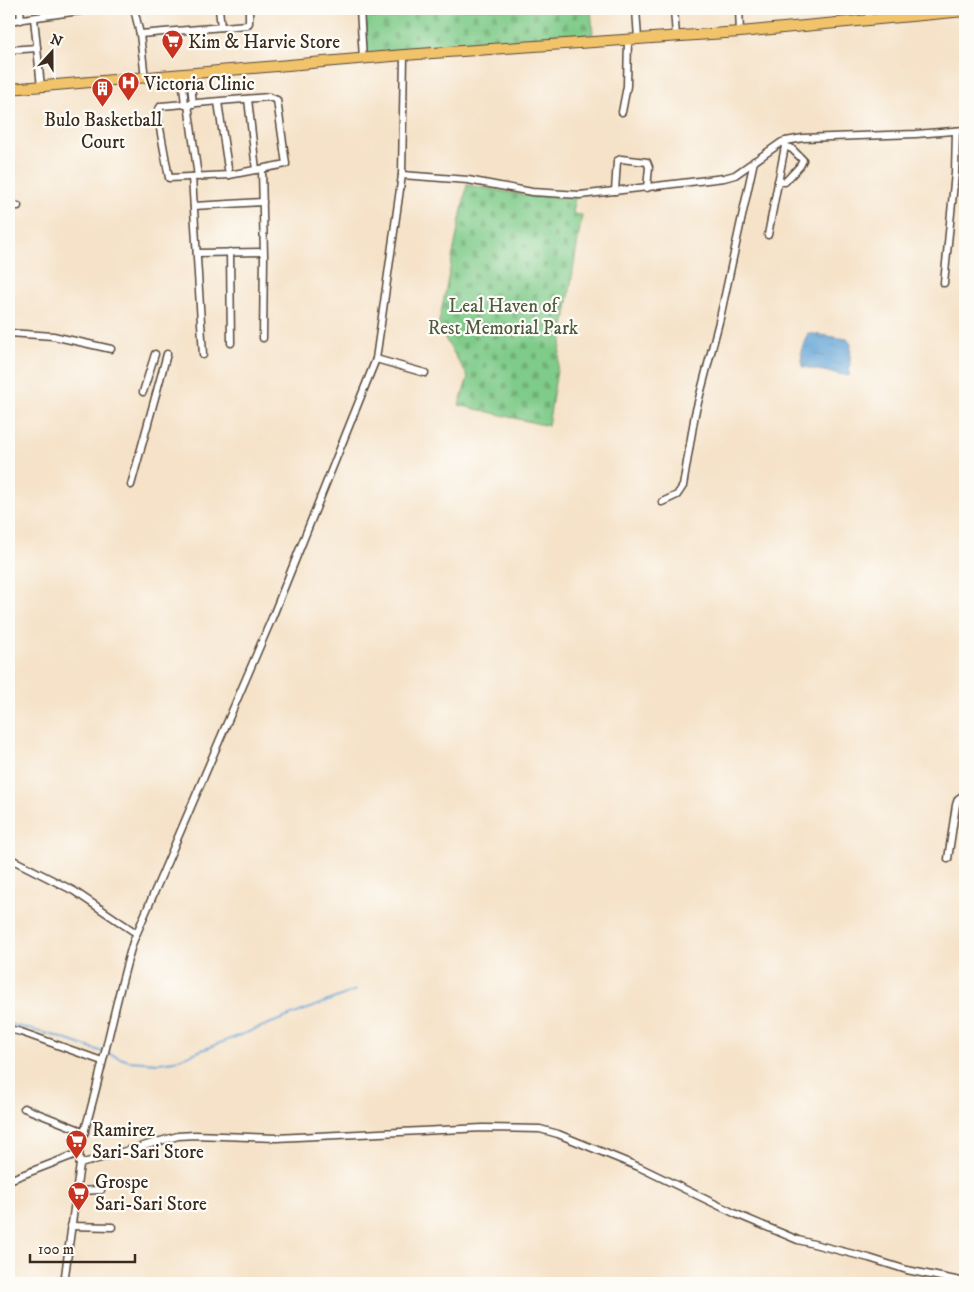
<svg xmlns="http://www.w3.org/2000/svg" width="974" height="1292" font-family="'IM FELL DW Pica',serif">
	<defs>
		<pattern id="cemetery-stones" width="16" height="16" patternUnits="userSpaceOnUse" patternTransform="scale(1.25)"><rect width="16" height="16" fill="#7fcb89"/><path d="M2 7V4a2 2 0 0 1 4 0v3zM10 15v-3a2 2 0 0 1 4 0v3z" fill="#6fae76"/></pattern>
		<pattern id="water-ripples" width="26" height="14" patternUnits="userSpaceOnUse" patternTransform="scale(1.25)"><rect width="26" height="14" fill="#62a3d5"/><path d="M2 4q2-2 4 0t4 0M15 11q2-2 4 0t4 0" fill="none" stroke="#5285ac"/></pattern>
	</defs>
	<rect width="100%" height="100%" fill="#fdfcf7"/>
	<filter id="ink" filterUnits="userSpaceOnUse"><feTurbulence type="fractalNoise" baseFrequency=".02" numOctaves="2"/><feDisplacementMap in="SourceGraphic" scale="10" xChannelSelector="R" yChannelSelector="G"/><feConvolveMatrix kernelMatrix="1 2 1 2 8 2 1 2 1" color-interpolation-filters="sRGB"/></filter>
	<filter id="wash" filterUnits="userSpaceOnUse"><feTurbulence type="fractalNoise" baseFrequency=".0096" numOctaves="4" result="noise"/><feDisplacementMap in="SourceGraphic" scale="20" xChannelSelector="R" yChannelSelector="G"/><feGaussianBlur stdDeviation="1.12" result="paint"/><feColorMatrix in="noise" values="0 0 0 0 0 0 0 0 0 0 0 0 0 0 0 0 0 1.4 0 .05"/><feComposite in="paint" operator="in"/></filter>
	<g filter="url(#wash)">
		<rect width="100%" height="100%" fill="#f5e2c8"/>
		<g fill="url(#cemetery-stones)" stroke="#5d7a54">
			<path d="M362,9H591L593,34L542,41L364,53Z"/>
			<path d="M467,185L531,196L575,198L573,214L582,215L548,426L459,405L468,377L438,327Z"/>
		</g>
		<path fill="url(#water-ripples)" stroke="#4e667a" d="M808,333L847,339L851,344L849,376L803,367L801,351Z"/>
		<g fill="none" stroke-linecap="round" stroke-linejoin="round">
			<path stroke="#62a3d5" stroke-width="2" d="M9,1024L56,1036L129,1061L158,1063L174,1061L356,990"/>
		</g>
	</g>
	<g filter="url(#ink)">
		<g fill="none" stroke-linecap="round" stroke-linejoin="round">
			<defs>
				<g id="street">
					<path d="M20,9L21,20"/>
					<path d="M134,9L140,34L145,79"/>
					<path d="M219,9L221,27"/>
					<path d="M360,9L363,59"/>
					<path d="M636,9L638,39"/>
					<path d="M674,9L676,36"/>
					<path d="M739,9L740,32"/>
					<path d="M868,9L869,19"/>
					<path d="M34,18L41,87"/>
					<path d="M9,21L93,9"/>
					<path d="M140,34L247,25L249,23V9"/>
					<path d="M9,50L37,48"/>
					<path d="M182,75L185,105"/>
					<path d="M190,75L193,104"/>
					<path d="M269,97L277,100L286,164L229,175L169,178L157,112L161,106Z"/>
					<path d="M248,99L256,170"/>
					<path d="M218,102L229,175"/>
					<path d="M188,104L198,177"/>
					<path d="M622,112L627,86L628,40"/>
					<path d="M262,169L264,257L263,338"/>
					<path d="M402,175L468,180L532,192L580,195L724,178L735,175L782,142L786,141L803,138L916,134L965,130"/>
					<path d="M192,177L203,355"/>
					<path d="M778,181L785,182L800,166L803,160L792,149L785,146"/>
					<path d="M615,191L617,161L621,159L647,162L649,167L647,188"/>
					<path d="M9,206H18"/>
					<path d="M194,206L263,202"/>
					<path d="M768,235L786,141"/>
					<path d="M230,252L231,343"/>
					<path d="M197,253L263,252"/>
					<path d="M944,283L955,173L956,131"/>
					<path d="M9,333L53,336L111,349"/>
					<path d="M376,359L425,373"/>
					<path d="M143,392L155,354"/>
					<path d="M131,485L167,354"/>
					<path d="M662,502L677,495L683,486L695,414L720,318L754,161"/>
					<path d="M9,858L74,891L136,933"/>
					<path d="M948,859L956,805L958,799L965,794"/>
					<path d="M9,1029L21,1032L102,1061"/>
					<path d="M24,1108L85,1132"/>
					<path d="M80,1164L178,1136L195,1135L276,1138L483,1128L540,1129L558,1134L639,1167L736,1214L798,1240L869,1258L907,1270L965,1282"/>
					<path d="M9,1180L79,1153"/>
					<path d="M76,1191L101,1190"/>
					<path d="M71,1226L112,1227"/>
					<path d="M64,1283L80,1164L79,1149C101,1082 112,1011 133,942L272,618L376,359L402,175L404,55"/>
				</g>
				<path id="primary" d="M9,89L404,55L740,32L965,11"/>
			</defs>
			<use href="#street" stroke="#574638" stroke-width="9"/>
			<use href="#primary" stroke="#574638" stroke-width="12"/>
			<use href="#street" stroke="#fff" stroke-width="6"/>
			<use href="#primary" stroke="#f1c36a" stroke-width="10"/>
		</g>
	</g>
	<defs>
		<symbol id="supermarket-pin" viewBox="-11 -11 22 30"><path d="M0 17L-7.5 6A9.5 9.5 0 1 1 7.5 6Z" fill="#c8321e" stroke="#fdfcf7"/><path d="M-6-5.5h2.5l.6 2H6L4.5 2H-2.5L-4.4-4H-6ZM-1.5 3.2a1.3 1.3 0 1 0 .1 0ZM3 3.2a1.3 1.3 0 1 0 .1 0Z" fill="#fff"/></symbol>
		<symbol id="hospital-pin" viewBox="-11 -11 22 30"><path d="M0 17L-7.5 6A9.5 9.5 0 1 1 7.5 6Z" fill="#c8321e" stroke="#fdfcf7"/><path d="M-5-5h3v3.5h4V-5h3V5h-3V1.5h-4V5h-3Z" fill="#fff"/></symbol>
		<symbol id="building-pin" viewBox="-11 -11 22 30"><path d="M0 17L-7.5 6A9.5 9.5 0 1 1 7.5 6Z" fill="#c8321e" stroke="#fdfcf7"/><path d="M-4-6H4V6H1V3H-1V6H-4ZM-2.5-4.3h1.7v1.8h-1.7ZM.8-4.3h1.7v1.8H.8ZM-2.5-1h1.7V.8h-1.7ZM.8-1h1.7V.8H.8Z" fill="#fff"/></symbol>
	</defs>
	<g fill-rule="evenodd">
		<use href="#supermarket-pin" x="160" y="28" width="25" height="34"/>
		<use href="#hospital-pin" x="116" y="70" width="25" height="34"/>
		<use href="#building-pin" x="90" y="76" width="25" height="34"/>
		<use href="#supermarket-pin" x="64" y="1128" width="25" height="34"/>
		<use href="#supermarket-pin" x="66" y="1180" width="25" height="34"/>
	</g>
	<g text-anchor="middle" stroke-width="4.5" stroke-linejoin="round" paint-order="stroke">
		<g font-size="19" fill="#3b2a1e" stroke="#fdfcf7" text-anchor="start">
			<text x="188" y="48">Kim &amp; Harvie Store</text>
			<text x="144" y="90">Victoria Clinic</text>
			<text x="103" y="126" text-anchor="middle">Bulo Basketball<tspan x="103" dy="22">Court</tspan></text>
			<text x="92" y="1136">Ramirez<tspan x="92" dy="22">Sari-Sari Store</tspan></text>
			<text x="95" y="1188">Grospe<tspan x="95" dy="22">Sari-Sari Store</tspan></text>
		</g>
		<g font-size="19" fill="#4f5a3e" stroke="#fdfcf7">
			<text x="503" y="312">Leal Haven of<tspan x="503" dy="22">Rest Memorial Park</tspan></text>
		</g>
	</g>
	<rect width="974" height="1292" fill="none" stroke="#fdfcf7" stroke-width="30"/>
	<g transform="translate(52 52) rotate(21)" stroke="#fdfcf7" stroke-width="4" paint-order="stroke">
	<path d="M0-4L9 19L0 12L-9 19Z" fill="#3b2a1e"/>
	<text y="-8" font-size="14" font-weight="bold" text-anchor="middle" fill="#3b2a1e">N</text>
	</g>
	<path d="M30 1254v8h105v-8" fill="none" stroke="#3b2a1e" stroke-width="2.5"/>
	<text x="38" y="1254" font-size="15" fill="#3b2a1e" stroke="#fdfcf7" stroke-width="4" paint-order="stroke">100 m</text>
</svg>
